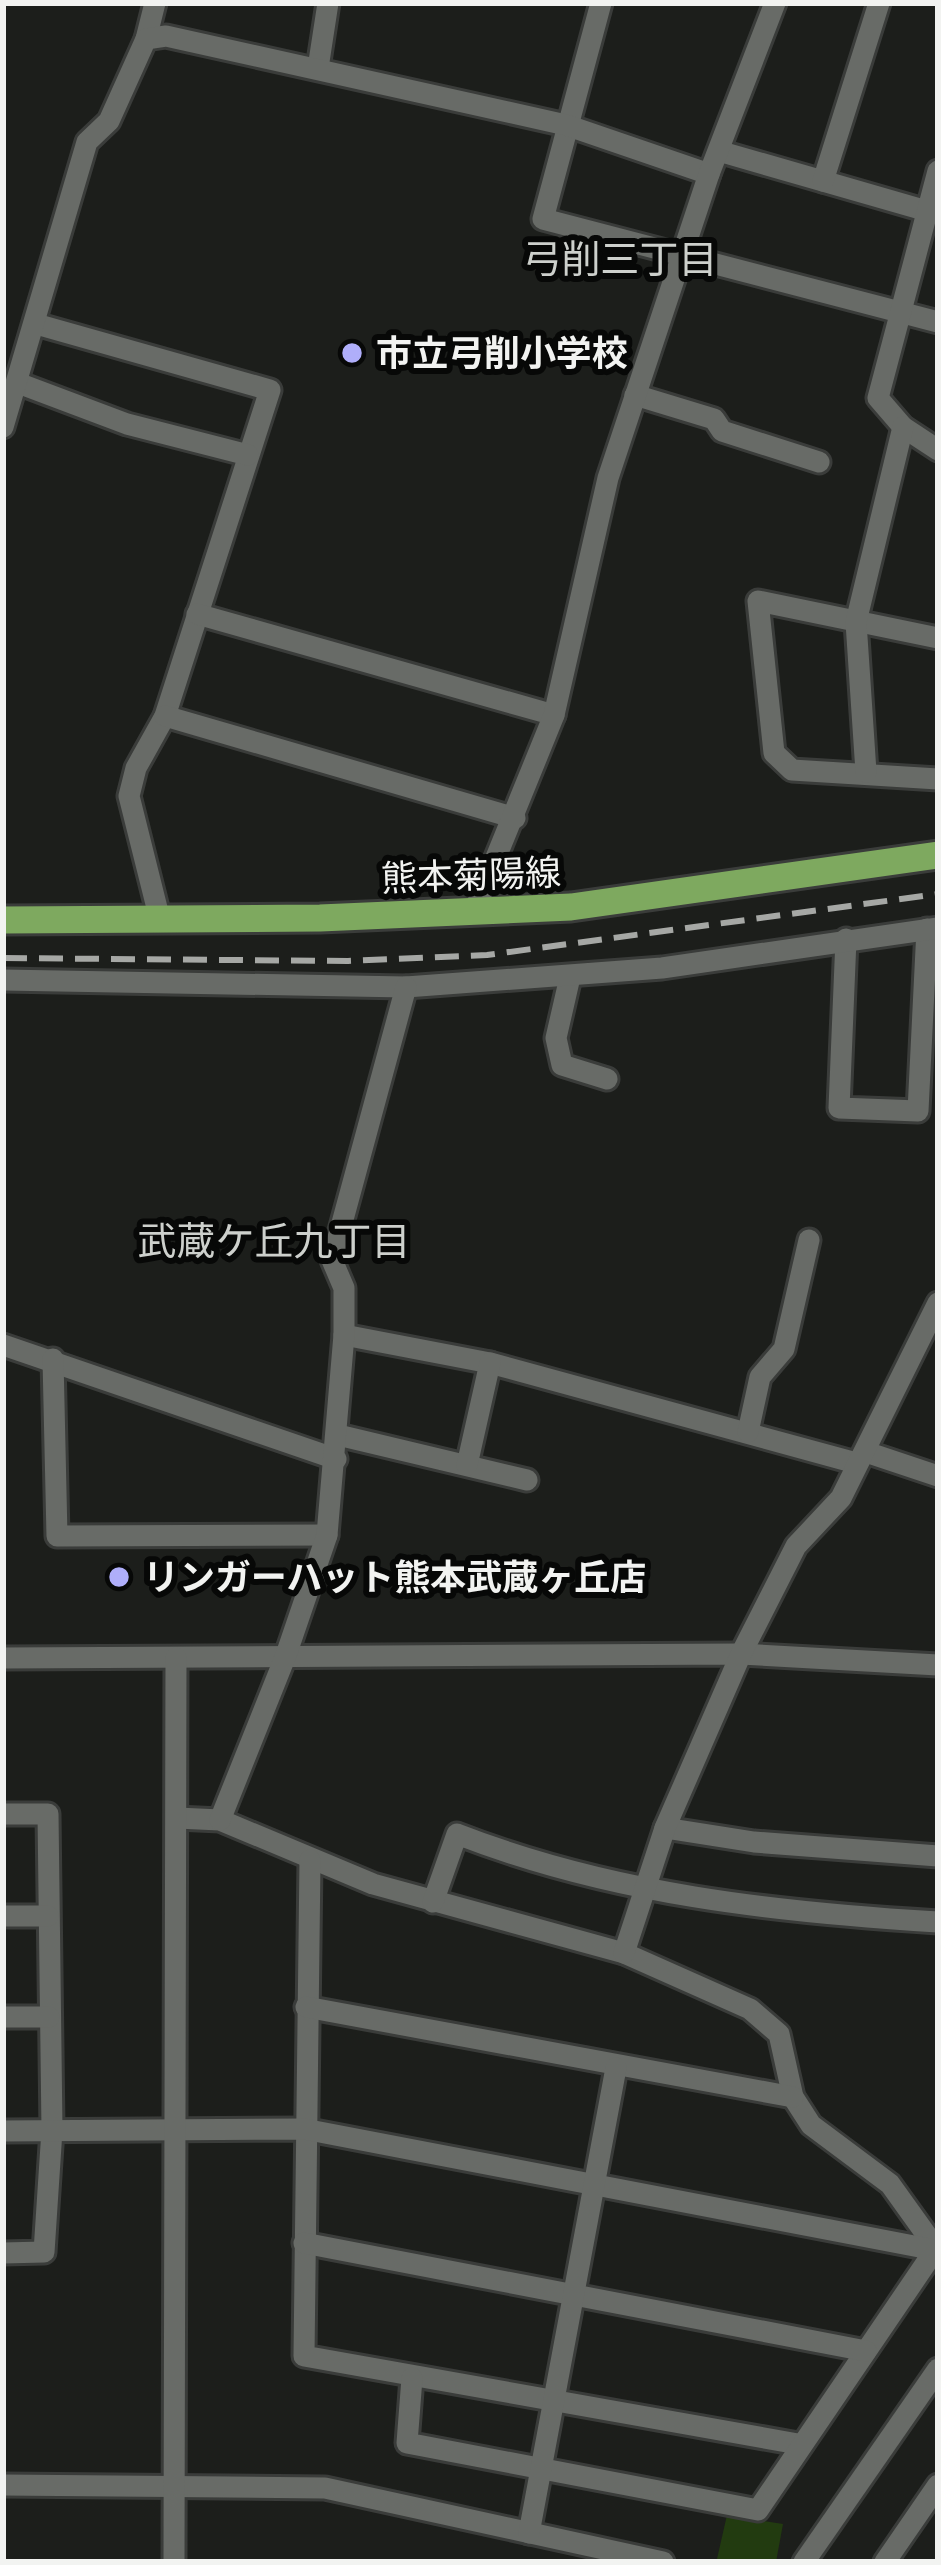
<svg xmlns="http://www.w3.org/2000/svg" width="941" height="2565" font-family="'Golos Text','Noto Sans JP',sans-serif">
	<rect width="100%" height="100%" fill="#1c1e1b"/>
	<path fill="#223b10" d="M727,2515L783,2524L776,2562L717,2559Z"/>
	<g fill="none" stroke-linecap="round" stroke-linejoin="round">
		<defs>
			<g id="minor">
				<path d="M601,3L543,219L938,322"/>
				<path d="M146,39L155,3"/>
				<path d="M318,68L328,3"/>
				<path d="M722,152L927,211"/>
				<path d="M938,171L878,398L903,427L938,450"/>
				<path d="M823,181L879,3"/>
				<path d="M36,324L270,390L165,716L136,768L129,796L160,920"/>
				<path d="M18,383L127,424L248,455"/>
				<path d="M635,395L714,419L722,431L819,462"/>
				<path d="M3,427L87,142L109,121L146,39L166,36L566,125L709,174"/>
				<path d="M197,614L554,715"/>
				<path d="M938,638L758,601L774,753L792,770L938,779"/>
				<path d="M165,716L515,818"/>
				<path d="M866,772L856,622L903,427"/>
				<path d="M475,909L554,715L608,478L709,174L775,3"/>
				<path d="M846,939L839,1108L918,1111L927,929"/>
				<path d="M570,977L556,1038L562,1065L607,1079"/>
				<path d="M3,980L406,987L662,968L938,928"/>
				<path d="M344,1335L490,1363L856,1463"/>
				<path d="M3,1345L336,1459"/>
				<path d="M53,1359L57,1536L327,1535"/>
				<path d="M748,1432L760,1377L784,1349L809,1240"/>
				<path d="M338,1435L527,1480"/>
				<path d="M866,1452L938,1476"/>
				<path d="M467,1465L490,1363"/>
				<path d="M3,1658L741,1654L938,1665"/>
				<path d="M3,1814H48L52,2130L44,2252L3,2253"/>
				<path d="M177,1818L220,1820L373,1884L624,1953L750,2009L779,2034L793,2097L811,2125L890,2184L938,2251"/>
				<path d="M220,1820L286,1655L327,1535L344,1335V1288L332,1260L406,987"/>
				<path d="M665,1828L754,1842L938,1856"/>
				<path d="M310,1860L304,2356L798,2444"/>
				<path d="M433,1902L457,1834C611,1894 774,1912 938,1922"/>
				<path d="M3,1916H48"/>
				<path d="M624,1953L665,1828L741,1654L796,1546L841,1498L938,1303"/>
				<path d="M306,2007L793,2097"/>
				<path d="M3,2017H49"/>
				<path d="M3,2131L304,2129L935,2250L758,2510L407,2443L412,2378"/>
				<path d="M304,2243L866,2351"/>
				<path d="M3,2485L325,2488L663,2562"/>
				<path d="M529,2533L616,2068"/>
				<path d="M174,2562L176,1658"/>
				<path d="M804,2562L938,2369"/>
				<path d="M885,2562L938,2485"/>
			</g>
			<path id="major" d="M3,920L320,918L571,907L938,855"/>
		</defs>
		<use href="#minor" stroke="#3a3c3a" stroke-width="27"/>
		<use href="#major" stroke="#3a3c3a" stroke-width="33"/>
		<use href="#minor" stroke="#686b67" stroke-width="21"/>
		<use href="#major" stroke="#7ea95f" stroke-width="27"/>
		<path stroke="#a6a8a5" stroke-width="6" stroke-dasharray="24 12" stroke-linecap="butt" d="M3,958L348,961L487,955L938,894"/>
	</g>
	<g fill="#afaefa" stroke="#070807" stroke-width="4.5">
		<circle cx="352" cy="353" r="12"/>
		<circle cx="119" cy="1577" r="12"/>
	</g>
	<g text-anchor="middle" stroke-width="12" stroke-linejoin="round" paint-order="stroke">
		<g font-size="36" font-weight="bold" fill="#f2f3f1" stroke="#070807" text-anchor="start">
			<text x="376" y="366">市立弓削小学校</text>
			<text x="143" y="1590">リンガーハット熊本武蔵ヶ丘店</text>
		</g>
		<g font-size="36" fill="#f2f3f1" stroke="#070807">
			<text transform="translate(471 875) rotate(-2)" y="13">熊本菊陽線</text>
		</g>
		<g font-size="39" fill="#cdd0cc" stroke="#070807">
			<text x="620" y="273">弓削三丁目</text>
			<text x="274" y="1255">武蔵ケ丘九丁目</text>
		</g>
	</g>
	<rect width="941" height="2565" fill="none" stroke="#f2f3f1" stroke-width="12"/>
</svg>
